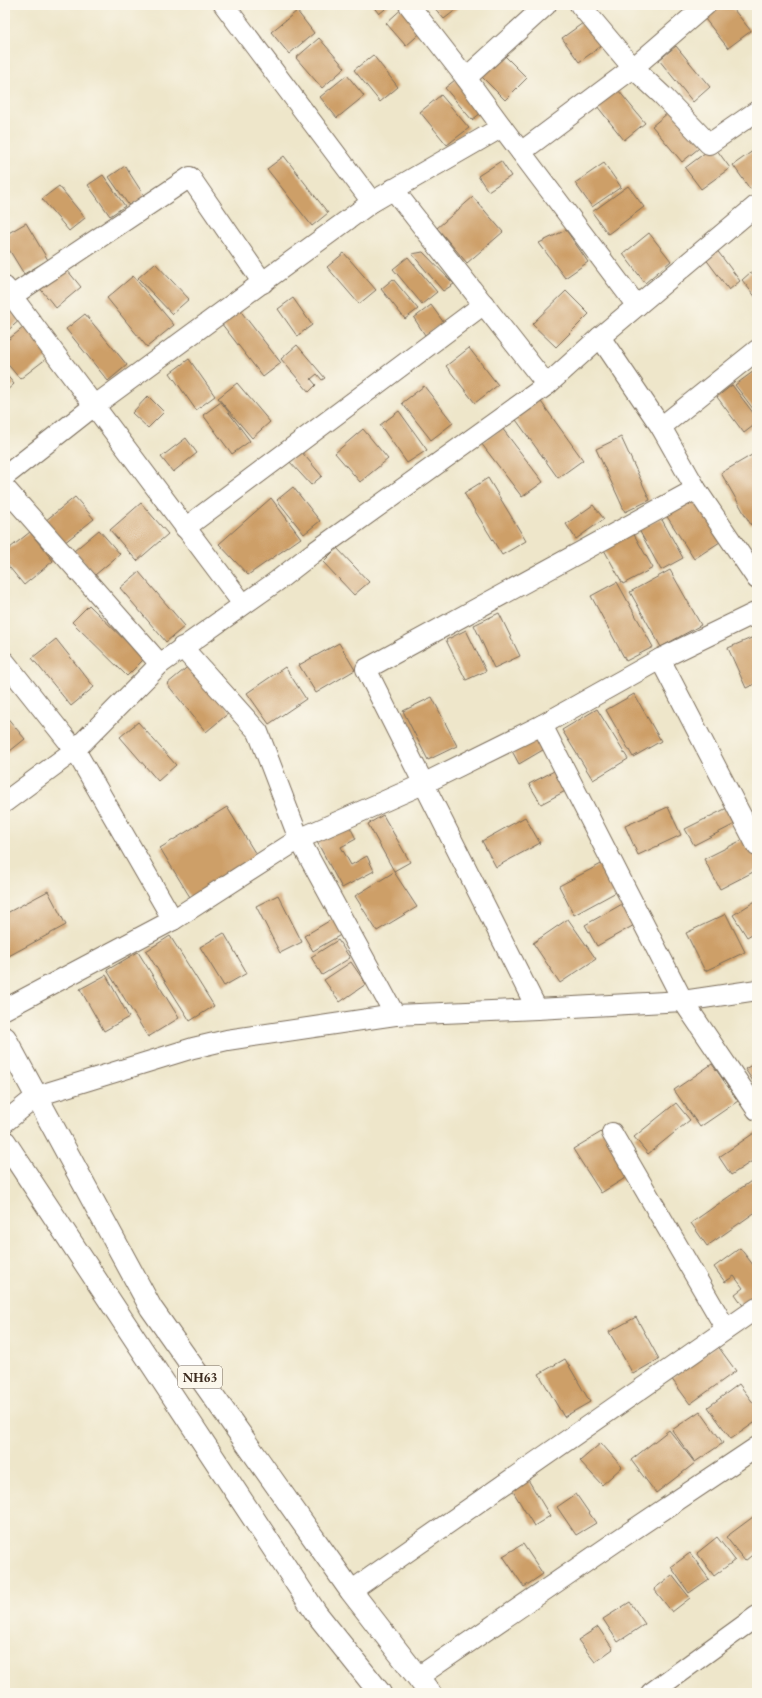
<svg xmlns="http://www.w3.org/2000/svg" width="762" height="1698" font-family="'EB Garamond',serif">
	<rect width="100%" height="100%" fill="#fbf7ec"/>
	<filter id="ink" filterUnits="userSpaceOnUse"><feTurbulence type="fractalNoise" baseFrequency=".025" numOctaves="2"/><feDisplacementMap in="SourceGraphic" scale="8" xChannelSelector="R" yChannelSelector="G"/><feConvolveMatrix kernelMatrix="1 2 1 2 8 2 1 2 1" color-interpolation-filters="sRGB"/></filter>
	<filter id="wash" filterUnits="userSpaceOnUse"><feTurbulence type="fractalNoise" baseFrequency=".012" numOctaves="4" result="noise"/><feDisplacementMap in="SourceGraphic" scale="16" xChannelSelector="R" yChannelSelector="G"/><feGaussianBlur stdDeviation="0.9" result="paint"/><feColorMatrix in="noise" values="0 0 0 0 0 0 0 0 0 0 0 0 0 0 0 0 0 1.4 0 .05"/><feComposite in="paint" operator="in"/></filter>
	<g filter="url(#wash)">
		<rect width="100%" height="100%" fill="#eee6ca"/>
		<g id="blocks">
			<g fill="#cd9f67">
				<path d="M372,5H390L379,14Z"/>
				<path d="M432,5H462L444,19Z"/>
				<path d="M712,5H730L751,31L728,48L701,14Z"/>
				<path d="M405,6L425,29L406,46L386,23Z"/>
				<path d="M297,11L314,33L289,54L271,32Z"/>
				<path d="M590,18L607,42L579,62L562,38Z"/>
				<path d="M319,38L345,68L322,88L296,58Z"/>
				<path d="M676,46L710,87L693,102L659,60Z"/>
				<path d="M503,54L527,78L505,100L481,76Z"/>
				<path d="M373,55L398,87L380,102L354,70Z"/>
				<path d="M347,75L364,96L337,118L320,97Z"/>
				<path d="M460,76L486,109L472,120L445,88Z"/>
				<path d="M614,85L645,123L624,140L593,101Z"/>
				<path d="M441,95L469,128L447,145L420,112Z"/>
				<path d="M674,108L704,144L682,162L652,126Z"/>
				<path d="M714,146L730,168L701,189L685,168Z"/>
				<path d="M757,148V184L750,189L733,165Z"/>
				<path d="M284,156L328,213L312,226L267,169Z"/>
				<path d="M501,161L511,176L488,191L478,176Z"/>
				<path d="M604,163L621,187L592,207L575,183Z"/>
				<path d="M125,166L145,197L130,207L109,177Z"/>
				<path d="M103,175L125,206L110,216L88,185Z"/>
				<path d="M59,186L85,218L69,231L42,199Z"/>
				<path d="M628,186L644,207L608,234L592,212Z"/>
				<path d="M473,197L503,232L467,263L437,228Z"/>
				<path d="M26,223L48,260L24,274L5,243V235Z"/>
				<path d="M566,230L588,262L565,278L539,243Z"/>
				<path d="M649,233L671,261L645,283L623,254Z"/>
				<path d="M716,249L740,281L729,290L705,258Z"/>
				<path d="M423,252L454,284L443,291L412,254Z"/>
				<path d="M344,253L376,290L359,304L327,267Z"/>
				<path d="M408,257L437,292L422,304L393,269Z"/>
				<path d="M155,263L189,299L172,314L138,278Z"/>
				<path d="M63,265L81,287L56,308L38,286Z"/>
				<path d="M751,272L757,280V299L742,280Z"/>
				<path d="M133,276L174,325L147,347L107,298Z"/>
				<path d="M393,279L418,309L405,319L381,289Z"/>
				<path d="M566,291L589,314L556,347L532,324Z"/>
				<path d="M5,298L22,318L5,333Z"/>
				<path d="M293,298L312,325L297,336L278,309Z"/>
				<path d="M431,305L444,323L425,335L414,318Z"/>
				<path d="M239,309L281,363L263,377L221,323Z"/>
				<path d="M85,314L127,365L108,381L66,329Z"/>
				<path d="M28,324L51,355L20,379L5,361V342Z"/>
				<path d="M297,345L325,378L322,380L317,374L311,379L316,385L309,392L281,359Z"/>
				<path d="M469,348L498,385L475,403L446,366Z"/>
				<path d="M189,359L215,396L196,410L170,373Z"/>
				<path d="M754,371L757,375V414L735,385Z"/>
				<path d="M5,373L14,384L5,392Z"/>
				<path d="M237,383L270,422L252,438L218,398Z"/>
				<path d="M732,385L757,418V423L744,433L717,397Z"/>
				<path d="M424,386L453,423L431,440L402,403Z"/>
				<path d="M148,396L164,412L148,428L132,413Z"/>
				<path d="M539,399L583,460L558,478L514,417Z"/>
				<path d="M221,402L250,441L232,454L203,415Z"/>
				<path d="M399,411L427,450L407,463L380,425Z"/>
				<path d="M502,428L543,482L522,497L481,443Z"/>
				<path d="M363,429L388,459L360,482L335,453Z"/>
				<path d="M621,437L650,500L625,512L596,449Z"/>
				<path d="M186,438L197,453L173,472L161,457Z"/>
				<path d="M300,450L322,476L311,485L289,461Z"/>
				<path d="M757,452V521L751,525L721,473Z"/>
				<path d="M488,478L526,541L502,555L464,493Z"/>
				<path d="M293,487L320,521L304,534L277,500Z"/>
				<path d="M695,496L723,540L694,559L666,515Z"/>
				<path d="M75,497L94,519L64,543L45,521Z"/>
				<path d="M271,498L301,538L248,575L219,544Z"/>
				<path d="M141,503L168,534L137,561L110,530Z"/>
				<path d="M593,505L604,519L576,539L566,524Z"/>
				<path d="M661,518L683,558L661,570L639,530Z"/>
				<path d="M99,530L120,554L95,575L74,551Z"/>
				<path d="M632,531L653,568L623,584L603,548Z"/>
				<path d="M30,532L53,561L24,585L5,562V552Z"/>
				<path d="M337,548L369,582L354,595L323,562Z"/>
				<path d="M670,570L701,625L661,647L630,592Z"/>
				<path d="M139,572L185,626L166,642L120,588Z"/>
				<path d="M617,582L653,647L626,661L591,596Z"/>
				<path d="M89,605L144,659L127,676L72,622Z"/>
				<path d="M499,613L520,656L494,668L474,625Z"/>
				<path d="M466,630L486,671L466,680L446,640Z"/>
				<path d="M756,636L757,640V683L746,688L728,648Z"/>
				<path d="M56,639L94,687L71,706L32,658Z"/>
				<path d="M339,643L355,670L316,693L299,665Z"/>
				<path d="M191,664L230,712L206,732L167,684Z"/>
				<path d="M285,667L306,699L269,724L247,693Z"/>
				<path d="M634,694L661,741L633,757L606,710Z"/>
				<path d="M432,697L457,746L428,760L403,711Z"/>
				<path d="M597,709L628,759L593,780L562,730Z"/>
				<path d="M5,715L25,739L5,755Z"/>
				<path d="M138,722L176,765L158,781L120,737Z"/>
				<path d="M540,734L548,747L519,764L512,751Z"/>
				<path d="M560,768L571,788L541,804L529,784Z"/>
				<path d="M731,806L739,822L694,845L685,829Z"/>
				<path d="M227,807L260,861L193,902L160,848Z"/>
				<path d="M668,807L681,835L638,855L625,826Z"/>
				<path d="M383,815L410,862L394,871L368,824Z"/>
				<path d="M525,817L540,843L496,867L482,841Z"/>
				<path d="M348,823L356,839L341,847L351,865L367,856L374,871L342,888L316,840Z"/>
				<path d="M746,838L757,859V870L720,889L704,859Z"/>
				<path d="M605,862L620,890L574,915L559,886Z"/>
				<path d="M394,872L417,907L377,931L355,896Z"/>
				<path d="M48,891L66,925L5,958V914Z"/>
				<path d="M278,895L302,942L280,953L256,906Z"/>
				<path d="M757,900V931L747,937L733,915Z"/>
				<path d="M624,903L636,924L597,946L585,925Z"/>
				<path d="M726,914L745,952L705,971L686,933Z"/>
				<path d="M334,918L344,933L313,951L304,936Z"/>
				<path d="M568,919L596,959L560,983L533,943Z"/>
				<path d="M224,933L247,973L224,986L200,947Z"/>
				<path d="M170,936L214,1006L190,1021L146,951Z"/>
				<path d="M338,940L350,958L322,975L311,957Z"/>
				<path d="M138,952L179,1018L148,1037L107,970Z"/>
				<path d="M351,962L366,984L340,1002L324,980Z"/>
				<path d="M106,975L129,1017L104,1031L80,989Z"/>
				<path d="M757,1062V1087L745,1069Z"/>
				<path d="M712,1064L738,1101L700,1127L674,1090Z"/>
				<path d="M676,1103L690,1120L648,1154L634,1137Z"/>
				<path d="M603,1131L630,1175L601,1193L573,1149Z"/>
				<path d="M757,1131V1158L731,1175L719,1157Z"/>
				<path d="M757,1177V1211L707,1246L691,1223Z"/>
				<path d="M740,1248L757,1270V1298L744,1307L735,1294L743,1288L734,1276L725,1282L714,1267Z"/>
				<path d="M636,1317L659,1359L633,1374L609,1332Z"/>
				<path d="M717,1345L736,1371L690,1404L671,1378Z"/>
				<path d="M565,1359L590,1402L564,1417L539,1374Z"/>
				<path d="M739,1384L757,1408V1421L731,1439L708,1407Z"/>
				<path d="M700,1411L723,1443L695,1462L672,1430Z"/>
				<path d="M669,1430L695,1463L656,1493L631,1460Z"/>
				<path d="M601,1443L622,1467L602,1485L580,1461Z"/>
				<path d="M527,1478L550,1516L534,1526L511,1488Z"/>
				<path d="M576,1494L596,1523L576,1535L557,1507Z"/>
				<path d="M757,1514V1551L745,1561L726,1537Z"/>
				<path d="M717,1537L735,1560L714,1576L697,1553Z"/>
				<path d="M523,1544L543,1574L524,1587L503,1556Z"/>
				<path d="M690,1553L709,1579L689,1593L671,1567Z"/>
				<path d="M672,1575L690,1598L672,1612L654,1589Z"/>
				<path d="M630,1602L645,1624L618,1642L603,1619Z"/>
				<path d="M598,1627L613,1649L595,1662L578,1640Z"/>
			</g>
		</g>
	</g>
	<g filter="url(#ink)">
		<use href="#blocks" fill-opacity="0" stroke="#7a6c5a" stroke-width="1"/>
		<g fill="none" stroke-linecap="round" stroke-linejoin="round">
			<defs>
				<g id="minor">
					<path d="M224,5L372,202"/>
					<path d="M580,5L633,68L663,96L709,144L757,111"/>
					<path d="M466,78L546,5"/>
					<path d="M502,127L637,306"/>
					<path d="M521,152L633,68L706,5"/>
					<path d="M393,189L547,385L600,337L661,427L696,489L757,579"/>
					<path d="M5,287L243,604"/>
					<path d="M12,296L190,177L263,283"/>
					<path d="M600,337L757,205"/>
					<path d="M661,427L757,350"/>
					<path d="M5,476L94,406L372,202L502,127L466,78L409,5"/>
					<path d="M5,488L160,664"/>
					<path d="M185,528L484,304"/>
					<path d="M182,647L258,732L299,839L395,1015"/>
					<path d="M660,659L757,846"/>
					<path d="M5,662L75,750L173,920"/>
					<path d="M542,725L683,1001L757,1110"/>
					<path d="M5,802L75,750L160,664L277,581L313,553L547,385"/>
					<path d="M5,1009L173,920L299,839L423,784L542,725L660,659L757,612"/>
					<path d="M537,1009L366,669L696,489"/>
					<path d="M5,1122L37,1096L193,1048L227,1040L395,1015L537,1009L683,1001L757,990"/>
					<path d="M612,1133L726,1329"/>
					<path d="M351,1591L757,1308"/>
					<path d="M418,1677L618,1540L757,1447"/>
					<path d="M651,1693L757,1616"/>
				</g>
				<g id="trunk">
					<path d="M5,1038L151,1308L351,1591L430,1693"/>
					<path d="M5,1142L316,1613L380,1693"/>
				</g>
			</defs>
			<use href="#minor" stroke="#7a6c5a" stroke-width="22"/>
			<use href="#trunk" stroke="#7a6c5a" stroke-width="24"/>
			<use href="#minor" stroke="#fff" stroke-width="20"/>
			<use href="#trunk" stroke="#fff" stroke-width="22"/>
		</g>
	</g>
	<g text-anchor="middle" stroke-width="3" stroke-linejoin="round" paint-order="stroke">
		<rect fill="#fbf7ec" stroke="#75685c" stroke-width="1" x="178" y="1366" width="44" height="22" rx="3"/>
		<g font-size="13" font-weight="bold" fill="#3b2a1e">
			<text x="200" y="1382">NH63</text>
		</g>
	</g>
	<rect width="762" height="1698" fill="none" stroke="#fbf7ec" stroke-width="20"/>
</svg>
